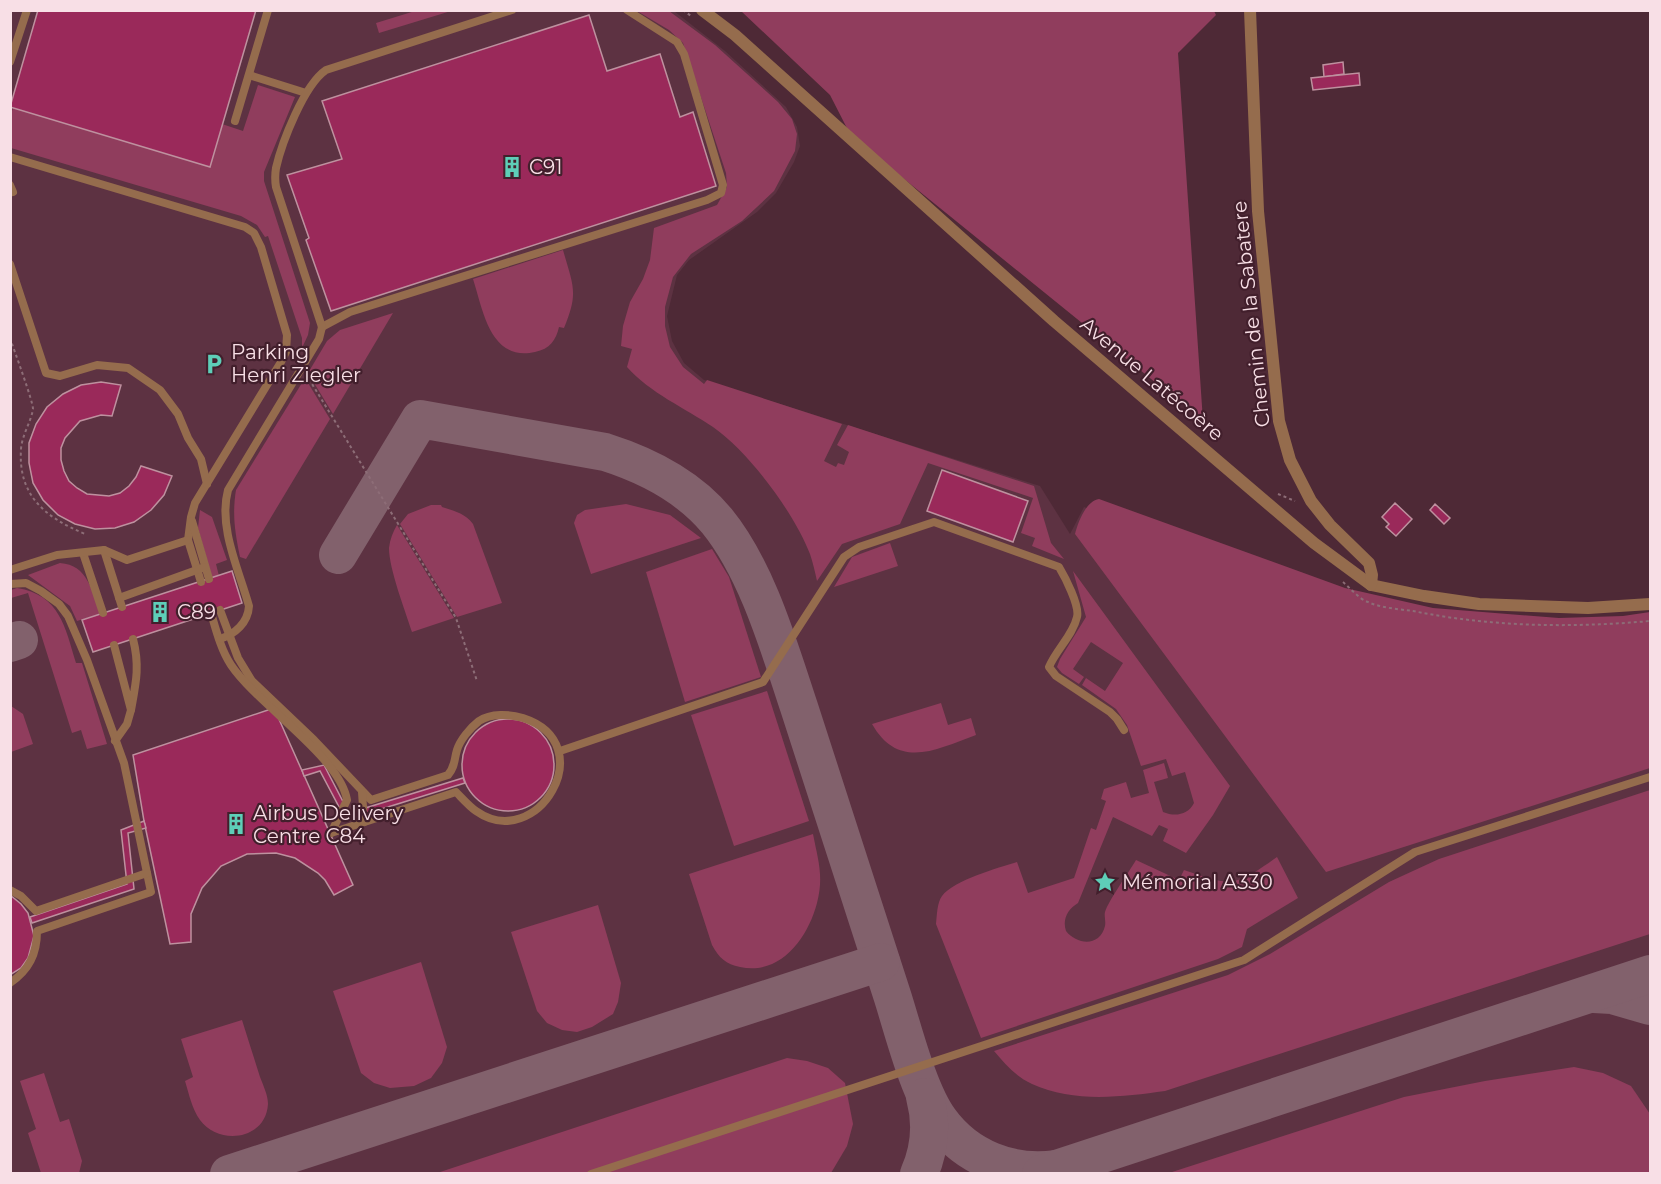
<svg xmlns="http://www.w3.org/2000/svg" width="1661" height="1184" font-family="Montserrat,sans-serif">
	<rect width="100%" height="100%" fill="#4e2936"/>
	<path fill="#5d3242" d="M10,11H674L725,51L786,107L797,127L800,146L794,162L776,193L757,212L689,260L677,275L667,316L672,341L684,363L704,380L1040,486L1070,534L1084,507L1253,573L1369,610L1650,630V1173H11Z"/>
	<g fill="#903d5d">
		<path d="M415,11H451L379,33L376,23Z"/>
		<path d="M637,11H669L715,45L778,102L792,119L797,134L795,151L774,191L742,221L691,254L673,277L665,307V326L670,347L683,367L704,384L707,380L842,424L824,461L836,467L838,463L844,465L849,452L837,445L848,425L1034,486L1051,543L1064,559L1032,546L1035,538L1021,533L1033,498L928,463L900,524L842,544L817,581C815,572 813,563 810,554C794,513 750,453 713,427C685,408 650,393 627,367L632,349L621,346L623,326L630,302L643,279L650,260L654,228L717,205L727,187L726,173L683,43L669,30Z"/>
		<path d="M741,11H1214L1216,15L1178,53L1203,421L851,136L830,95Z"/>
		<path d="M258,85L295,97L264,172V181L310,323L308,335L302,348V338L268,236L265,237L257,225L241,216L11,148V114L13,108L222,124L243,131Z"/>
		<path d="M563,250C573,286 579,292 564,328L559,327C556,340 550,349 535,352C490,362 483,310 473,279Z"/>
		<path d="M393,313L333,414L308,373L327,341L340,330Z"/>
		<path d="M305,378L330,419L246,559L240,557C235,533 232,514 236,490Z"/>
		<path d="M1099,499L1345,588L1433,608L1559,618L1623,616L1650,612V768L1326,872L1075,534C1078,522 1086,501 1099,499Z"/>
		<path d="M626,504L670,515L701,538L591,574L574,523L577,515L585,510Z"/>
		<path d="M431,505H441L442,507C454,511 465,513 473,524L502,603L457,617L400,524L408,514Z"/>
		<path d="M200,510L212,517L227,560L216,564L219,576L212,578L198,528Z"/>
		<path d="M397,525L454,618L412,632C405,610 389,569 389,548C390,539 393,532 397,525Z"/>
		<path d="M890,543L898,566L834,587L852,557Z"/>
		<path d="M712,549L729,577L761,677L685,702L646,572Z"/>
		<path d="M60,563C88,565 92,591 100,614L77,621L70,606L28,575Z"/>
		<path d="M1073,571L1230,786L1213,815L1186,853L1163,841L1168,829L1159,825L1152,836L1113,817L1078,903C1068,909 1062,919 1066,931C1077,945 1100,947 1105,926C1106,921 1104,916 1105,912C1108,901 1129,872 1136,860L1179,880L1184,870C1232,887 1235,887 1277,857L1298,898L1247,929L1242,947L1218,959L981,1038L936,924C937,915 937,903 942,896C954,880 998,868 1017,862L1028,893L1074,878L1091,828L1096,830L1106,801L1101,799L1104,789L1126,782L1131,798L1149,793L1143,770L1164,763L1168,778L1154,782L1163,812C1175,817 1188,815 1194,803L1185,772L1172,776L1166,759L1141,766L1127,725L1116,709L1082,685L1086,678L1105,691L1123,663L1091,642L1073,669L1084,677L1079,684L1062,673L1057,667L1060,659L1086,617Z"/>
		<path d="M17,588C60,595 65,627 76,663H82L107,744L87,749L81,730L72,733L28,593L11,598V590Z"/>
		<path d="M767,691L809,821L734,846L691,715Z"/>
		<path d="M941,703L948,725L971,718L976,735C937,749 899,771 872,724Z"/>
		<path d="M11,706L23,714L33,744L11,752Z"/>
		<path d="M1650,790V934L1165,1091C1122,1097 1073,1103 1032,1084C1016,1077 1005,1064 994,1051L1228,975L1270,954L1389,882L1439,859Z"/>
		<path d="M813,834C818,860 824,876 817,903C808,938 780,976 740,967C726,964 719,958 712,945L689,874Z"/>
		<path d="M598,905L621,983L618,1002L613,1014L592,1027L577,1032L562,1030L547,1023L537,1011L511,932Z"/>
		<path d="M421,962L447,1047L442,1063L431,1078L414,1086L390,1088L374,1083L361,1073L333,991Z"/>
		<path d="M242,1020C248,1039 254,1058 260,1077C263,1085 268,1095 268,1104C266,1140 219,1146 200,1120C192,1109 189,1094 185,1081L193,1077L181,1039Z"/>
		<path d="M787,1058L807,1061L828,1068L845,1083L853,1124L847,1146L831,1173L434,1174Z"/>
		<path d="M1574,1067L1603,1073L1631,1086L1650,1114V1173H1169L1404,1097L1485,1081Z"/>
		<path d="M44,1073L60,1122L69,1119L82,1161L79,1173H41L28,1133L36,1129L20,1081Z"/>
	</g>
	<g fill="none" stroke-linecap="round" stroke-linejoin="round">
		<g stroke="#82616c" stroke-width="38">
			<path d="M338,555L420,419L605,452C646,465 689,487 717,521C757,570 779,647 799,707C831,804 861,901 893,998C904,1033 919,1093 940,1121C967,1158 1011,1175 1056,1169"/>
			<path d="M10,643L19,640"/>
			<path d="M1594,994L1612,995L1650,1006"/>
			<path d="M229,1174L881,962"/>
			<path d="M919,1174C930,1149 932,1123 925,1097"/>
			<path d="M1041,1174L1650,974"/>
		</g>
	</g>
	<g fill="#9a295a" stroke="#be919f" stroke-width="1.5">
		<path d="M38,10H256L210,167L10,107Z"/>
		<path d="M589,15L607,71L660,54L680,117L693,112L716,186L331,311L306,240L309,238L287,175L342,159L322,101Z"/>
		<path d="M1343,62L1344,74L1324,77L1323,65Z"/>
		<path d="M1359,73L1360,85L1313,90L1311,78Z"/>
		<path d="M101,382L121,385L112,416L101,415L80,421L65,438L61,448V460L64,471L69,481L77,488L87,494L109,496L120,493L129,486L136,477L141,466L172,476L164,495L151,510L134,522L115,528L95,529L75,524L58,515L43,500L33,483L29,463V443L36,424L47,407L63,394L81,385Z"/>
		<path d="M942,470L1028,501L1013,542L927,511Z"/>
		<path d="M1395,503L1412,519L1396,536L1386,527L1389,524L1382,517Z"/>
		<path d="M1435,504L1450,518L1444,524L1430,510Z"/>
		<path d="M232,571L242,603L93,652L82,620Z"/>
		<path d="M274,708L353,885L334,895L325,880L318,873L295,858L276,853L247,854L221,866L202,888L191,914V942L170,944L144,821L133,755Z"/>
		<circle cx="508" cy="765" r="46"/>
		<path d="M324,765L349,813L463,778L465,783L346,820L320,771L304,776L302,770Z"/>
		<path d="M144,821L146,828L128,833L134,889L32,923L30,917L127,884L121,830Z"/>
		<path d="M10,895L21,904L28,913L34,936L28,958L21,968L10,975Z"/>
	</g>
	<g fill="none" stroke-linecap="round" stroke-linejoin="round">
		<g stroke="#8d6d77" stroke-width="2" stroke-dasharray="3 3" stroke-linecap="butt">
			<path d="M683,10L691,16"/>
			<path d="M10,338C14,350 33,401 33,409C31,422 22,435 21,449C18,496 45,517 85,534"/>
			<path d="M309,379L456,618L477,681"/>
			<path d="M1278,494L1295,501"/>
			<path d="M1343,582C1350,588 1359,599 1368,602C1381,608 1398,609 1413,611C1491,627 1571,628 1650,621"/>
		</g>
		<g stroke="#956c4d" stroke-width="8">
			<path d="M10,62L27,10"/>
			<path d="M249,75L306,93"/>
			<path d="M235,121L268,10"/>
			<path d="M10,157L245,227L254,233L261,247L287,335L286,352L281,362L195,503L191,517L188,540L201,582"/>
			<path d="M10,185L13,192"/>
			<path d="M10,264L46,373L60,376L97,365L128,368L160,390L178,414L188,438L201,459L207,484"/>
			<path d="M322,327L350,312L707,200L721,193L723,185L684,54L677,42L627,10"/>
			<path d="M192,521L209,579"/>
			<path d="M104,550L122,607"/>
			<path d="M83,553L103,613"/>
			<path d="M10,570L57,555L104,550L127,560L188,540"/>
			<path d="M10,584L26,583L41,591L59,604L68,616L87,660L124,763L151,892L37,931C37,954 29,970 10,983"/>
			<path d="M119,598L205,567"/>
			<path d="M220,610L238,658L252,681L314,740L371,800L448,775C455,767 454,760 457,750C460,740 470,728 479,721C491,713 509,714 523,718C603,744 537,854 476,811C469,806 462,798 456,792L331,833"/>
			<path d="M211,613C216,630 221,650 231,665C258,705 340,757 347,800L331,833"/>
			<path d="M220,639C235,634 248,623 249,606C239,570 218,527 228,490L319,339L322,327L276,187C275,181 275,174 276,168C282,142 304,85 326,70L512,10"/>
			<path d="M114,645L131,710C136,683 140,666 133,639"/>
			<path d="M115,741L127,724L131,710"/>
			<path d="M560,751L763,682L844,557L859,547L934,522L1059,567C1065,577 1080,606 1077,617C1073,635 1056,650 1049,667L1056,676L1110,712L1117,719L1124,730"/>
			<path d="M362,792L364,822"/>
			<path d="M10,890L21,896L36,911L147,873"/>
			<path d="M591,1174L1244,960L1415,852L1650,777"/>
		</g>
		<g stroke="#956c4d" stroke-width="12">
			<path d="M702,10L735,35L1054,321L1314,543L1371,585L1424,596L1479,604L1588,608L1650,604"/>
			<path d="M1250,10L1258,211L1279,421L1290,460L1311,501L1330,525L1369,563L1372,575L1371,585"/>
		</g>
	</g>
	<defs>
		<symbol id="building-bare" viewBox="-9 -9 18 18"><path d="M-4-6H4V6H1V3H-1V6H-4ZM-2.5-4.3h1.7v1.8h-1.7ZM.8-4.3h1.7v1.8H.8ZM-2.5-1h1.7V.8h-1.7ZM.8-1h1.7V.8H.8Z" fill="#5eceb8" stroke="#421f2c" stroke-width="2.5" paint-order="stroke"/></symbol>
		<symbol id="parking-bare" viewBox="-9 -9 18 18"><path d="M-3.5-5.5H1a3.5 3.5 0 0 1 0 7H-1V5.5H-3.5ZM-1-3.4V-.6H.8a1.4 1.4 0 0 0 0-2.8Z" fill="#5eceb8" stroke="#421f2c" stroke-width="2.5" paint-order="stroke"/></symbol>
		<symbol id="sight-bare" viewBox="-9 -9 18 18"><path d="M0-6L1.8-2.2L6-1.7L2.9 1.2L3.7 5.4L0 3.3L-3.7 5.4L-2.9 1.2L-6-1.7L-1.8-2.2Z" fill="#5eceb8" stroke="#421f2c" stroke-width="2.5" paint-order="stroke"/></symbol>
	</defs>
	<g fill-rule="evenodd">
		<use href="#building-bare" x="497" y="152" width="30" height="30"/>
		<use href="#parking-bare" x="199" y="349" width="30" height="30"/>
		<use href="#building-bare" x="145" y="597" width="30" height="30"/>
		<use href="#building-bare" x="221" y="809" width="30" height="30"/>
		<use href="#sight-bare" x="1090" y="867" width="30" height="30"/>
	</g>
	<g text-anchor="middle" stroke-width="4.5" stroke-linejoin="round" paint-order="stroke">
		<g font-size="20" fill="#f8dfe6" stroke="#421f2c" text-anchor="start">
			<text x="529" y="174">C91</text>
			<text x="231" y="359">Parking<tspan x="231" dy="23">Henri Ziegler</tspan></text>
			<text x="177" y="619">C89</text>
			<text x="253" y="820">Airbus Delivery<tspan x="253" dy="23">Centre C84</tspan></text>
			<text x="1122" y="889">Mémorial A330</text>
		</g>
		<g font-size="20" fill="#f8dfe6" stroke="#421f2c">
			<text transform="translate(1251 314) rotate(-96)" y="7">Chemin de la Sabatere</text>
			<text transform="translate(1152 379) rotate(40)" y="7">Avenue Latécoère</text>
		</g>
	</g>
	<rect width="1661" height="1184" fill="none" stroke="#f8dfe6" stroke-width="24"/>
</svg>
